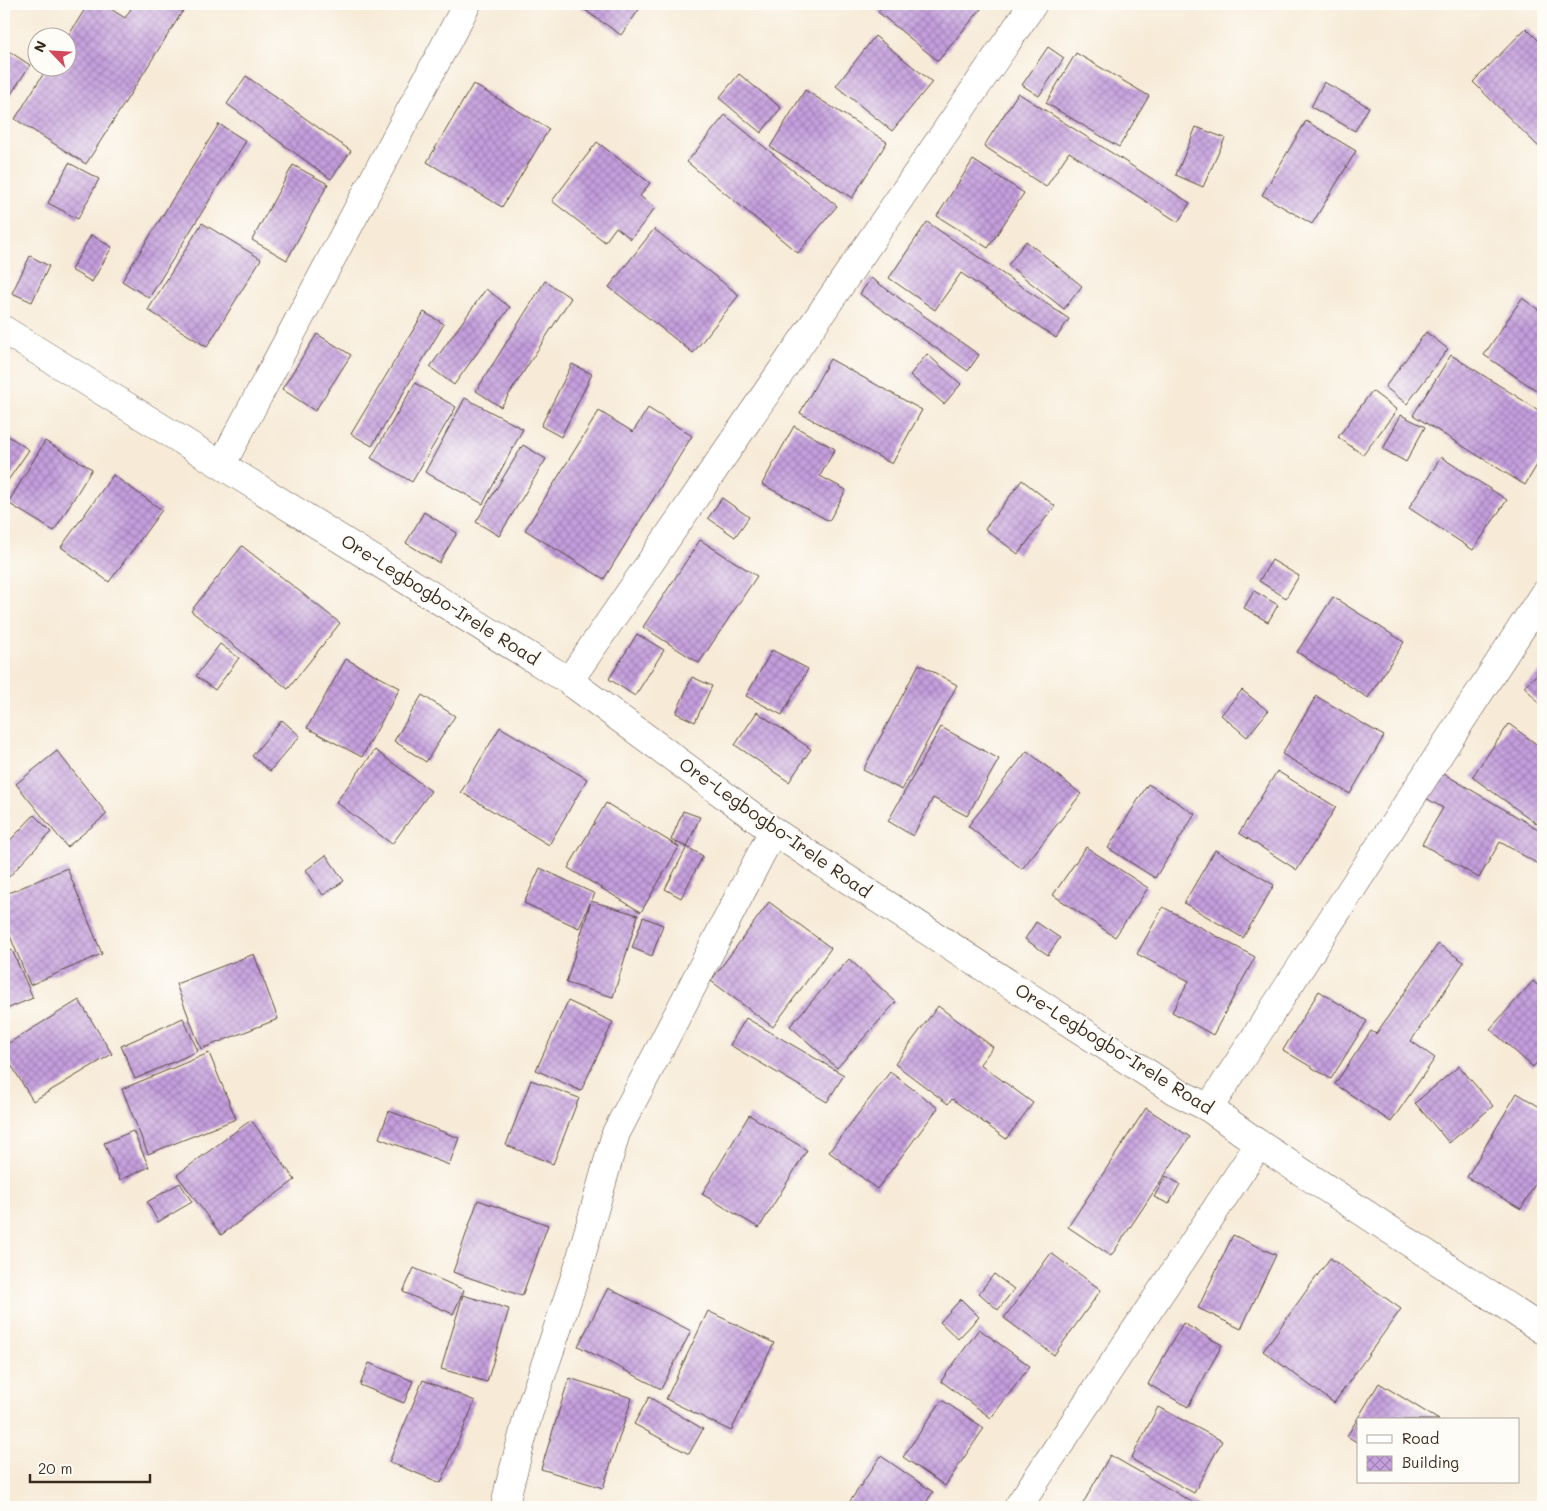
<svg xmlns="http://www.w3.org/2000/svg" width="1547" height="1511" font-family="Mali,sans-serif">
	<defs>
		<pattern id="building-cross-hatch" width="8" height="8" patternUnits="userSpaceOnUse" patternTransform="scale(1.25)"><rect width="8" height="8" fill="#c59fde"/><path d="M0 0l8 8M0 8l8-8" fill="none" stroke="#a182b3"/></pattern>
	</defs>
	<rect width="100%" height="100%" fill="#fdfcf7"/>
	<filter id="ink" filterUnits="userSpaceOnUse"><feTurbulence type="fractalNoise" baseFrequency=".02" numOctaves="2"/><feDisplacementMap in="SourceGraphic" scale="10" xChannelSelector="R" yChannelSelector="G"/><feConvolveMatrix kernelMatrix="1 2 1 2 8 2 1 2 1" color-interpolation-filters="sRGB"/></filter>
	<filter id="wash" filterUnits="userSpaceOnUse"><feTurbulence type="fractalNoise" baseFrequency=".0096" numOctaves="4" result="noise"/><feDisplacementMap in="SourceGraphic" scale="20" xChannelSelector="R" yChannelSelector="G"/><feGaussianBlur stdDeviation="1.12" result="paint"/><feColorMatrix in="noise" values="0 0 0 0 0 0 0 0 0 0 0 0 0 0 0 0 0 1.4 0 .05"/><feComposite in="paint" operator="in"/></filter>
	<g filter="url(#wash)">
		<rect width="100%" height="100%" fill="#f7ebd8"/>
		<g id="blocks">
			<g fill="url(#building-cross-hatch)">
				<path d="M88,4H103L125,18L134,4H183L186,6L86,164L15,119L47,68H68L67,38Z"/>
				<path d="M576,4H643L621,35Z"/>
				<path d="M885,4H985L938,61L878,12Z"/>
				<path d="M1526,28L1543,45V151L1473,82Z"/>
				<path d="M875,36L932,82L892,131L836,86Z"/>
				<path d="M1048,47L1064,58L1039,96L1022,85Z"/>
				<path d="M4,48L30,65L4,105Z"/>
				<path d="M1076,53L1149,96L1119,147L1046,103Z"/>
				<path d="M739,74L781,108L761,133L719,98Z"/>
				<path d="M246,76L351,151L331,179L227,104Z"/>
				<path d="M1324,82L1369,107L1355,131L1311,107Z"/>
				<path d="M473,84L549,129L502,207L427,162Z"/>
				<path d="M805,90L887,142L852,198L770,147Z"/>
				<path d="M1018,93L1190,203L1178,222L1069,152L1046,187L984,146Z"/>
				<path d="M725,115L837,206L798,253L687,162Z"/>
				<path d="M1306,121L1356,151L1312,224L1262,195Z"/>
				<path d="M219,124L246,141L149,298L122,281Z"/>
				<path d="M1196,127L1225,138L1203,187L1176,175Z"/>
				<path d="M597,142L650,183L640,196L655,208L631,239L616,227L605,242L552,201Z"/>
				<path d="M973,160L1024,193L988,248L937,216Z"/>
				<path d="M69,163L99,179L78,219L48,203Z"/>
				<path d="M293,165L328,184L287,260L252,240Z"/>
				<path d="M927,222L1069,319L1056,338L961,273L935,310L889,278Z"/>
				<path d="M202,223L261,259L207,347L148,310Z"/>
				<path d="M654,229L739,295L693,353L609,287Z"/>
				<path d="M91,235L112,247L92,282L71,270Z"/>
				<path d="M1026,241L1082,286L1064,309L1008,265Z"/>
				<path d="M30,256L49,266L32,302L12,293Z"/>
				<path d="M871,278L979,355L968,371L860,294Z"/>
				<path d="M545,281L571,298L501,407L476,391Z"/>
				<path d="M486,289L510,307L454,385L430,367Z"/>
				<path d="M1522,298L1543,313V395L1484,355Z"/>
				<path d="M424,312L444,324L372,446L351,434Z"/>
				<path d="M1426,332L1448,349L1407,404L1385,387Z"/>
				<path d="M317,334L351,355L315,411L282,389Z"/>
				<path d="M927,354L961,384L944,404L910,375Z"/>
				<path d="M1451,355L1543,413V455L1525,485L1413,415Z"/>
				<path d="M830,359L922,410L892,464L800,413Z"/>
				<path d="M572,364L592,374L561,437L541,426Z"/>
				<path d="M415,383L456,407L412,482L371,458Z"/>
				<path d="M1372,391L1397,410L1363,455L1338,437Z"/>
				<path d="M465,398L523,429L483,504L425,472Z"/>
				<path d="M648,408L692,436L604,579L525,530L599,411L633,432Z"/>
				<path d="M1401,415L1425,427L1406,462L1383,449Z"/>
				<path d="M794,426L835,449L820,476L846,490L829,521L762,484Z"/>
				<path d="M4,433L29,450L4,486Z"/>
				<path d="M45,441L92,469L54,531L8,503Z"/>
				<path d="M523,445L546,459L499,536L476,522Z"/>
				<path d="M1441,457L1507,500L1473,550L1409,508Z"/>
				<path d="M113,475L162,510L109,582L61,547Z"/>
				<path d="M1022,480L1055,506L1018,554L985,529Z"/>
				<path d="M722,498L749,517L735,537L708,518Z"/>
				<path d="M424,512L457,533L439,563L406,543Z"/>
				<path d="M700,540L757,576L699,663L643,627Z"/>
				<path d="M242,546L340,623L288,689L191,611Z"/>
				<path d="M1272,560L1299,576L1286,598L1259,581Z"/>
				<path d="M1254,591L1278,605L1268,622L1244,608Z"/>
				<path d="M1333,597L1404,642L1368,698L1297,652Z"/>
				<path d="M637,634L664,650L635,696L609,679Z"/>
				<path d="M220,644L239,658L215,690L196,676Z"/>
				<path d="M772,650L808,669L782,715L746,696Z"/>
				<path d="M346,659L400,688L362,757L307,728Z"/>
				<path d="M919,664L957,685L902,790L863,770Z"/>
				<path d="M1543,669V708L1524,686Z"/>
				<path d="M692,677L712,686L695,722L676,713Z"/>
				<path d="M1242,690L1268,711L1247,737L1221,715Z"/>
				<path d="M422,695L455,716L426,762L394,741Z"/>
				<path d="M1316,696L1384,736L1350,794L1282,754Z"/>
				<path d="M757,712L811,749L789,782L735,745Z"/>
				<path d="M282,720L300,736L270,771L252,756Z"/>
				<path d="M1509,724L1543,749V828L1472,777Z"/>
				<path d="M500,727L587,779L549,845L461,792Z"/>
				<path d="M941,727L999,759L967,816L933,798L913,836L888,821Z"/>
				<path d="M375,750L431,791L392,844L336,802Z"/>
				<path d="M57,751L107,814L67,847L16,784Z"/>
				<path d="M1027,751L1081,794L1022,869L968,826Z"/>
				<path d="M1277,771L1336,807L1297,870L1239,833Z"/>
				<path d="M1439,771L1543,832V855L1538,864L1500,842L1479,878L1422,844L1443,808L1424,797Z"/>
				<path d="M1148,784L1195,814L1155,878L1108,848Z"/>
				<path d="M606,803L679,847L641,912L568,868Z"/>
				<path d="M683,811L700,817L687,847L671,840Z"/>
				<path d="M34,815L51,832L4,882V847Z"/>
				<path d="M687,847L703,856L681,898L665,889Z"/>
				<path d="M1086,847L1148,888L1115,937L1053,895Z"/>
				<path d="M1215,850L1274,885L1243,938L1184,903Z"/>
				<path d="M326,855L344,881L323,895L306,870Z"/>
				<path d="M67,868L102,954L30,985L4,921V895Z"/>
				<path d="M540,868L595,894L591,901L638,915L613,997L566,983L591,901L579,928L524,903Z"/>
				<path d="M769,902L831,948L773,1027L711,981Z"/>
				<path d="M1163,907L1255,957L1213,1035L1172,1012L1189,981L1137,954Z"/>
				<path d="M643,917L663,925L652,956L632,948Z"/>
				<path d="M1036,922L1060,938L1048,955L1025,939Z"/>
				<path d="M1438,944L1464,962L1411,1041L1435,1058L1391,1122L1335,1084L1371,1031L1376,1034Z"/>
				<path d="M12,950L33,998L4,1010V954Z"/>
				<path d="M254,954L278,1019L201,1049L176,984Z"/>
				<path d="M849,959L896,1002L837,1068L790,1026Z"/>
				<path d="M1533,981L1543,990V1055L1533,1067L1490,1029Z"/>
				<path d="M1319,991L1367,1021L1331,1079L1283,1050Z"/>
				<path d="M79,1000L112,1054L33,1101L4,1053V1046Z"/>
				<path d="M568,1001L613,1022L581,1091L536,1070Z"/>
				<path d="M938,1006L993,1047L980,1064L1033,1103L1006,1139L952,1099L948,1104L895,1064Z"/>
				<path d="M183,1018L198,1051L135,1079L121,1046Z"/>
				<path d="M746,1018L844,1075L827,1102L730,1045Z"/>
				<path d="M209,1053L236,1119L148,1154L122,1089Z"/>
				<path d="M1459,1066L1493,1106L1449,1143L1415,1103Z"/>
				<path d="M890,1072L938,1108L877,1189L829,1152Z"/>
				<path d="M531,1080L579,1098L553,1164L506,1145Z"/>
				<path d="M1517,1093L1543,1109V1170L1521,1209L1467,1177Z"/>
				<path d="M1146,1108L1190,1137L1111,1256L1068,1227Z"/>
				<path d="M389,1111L459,1138L449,1165L379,1138Z"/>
				<path d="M749,1115L807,1150L759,1228L702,1194Z"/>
				<path d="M251,1120L295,1180L221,1235L177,1175Z"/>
				<path d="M133,1131L149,1167L120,1180L104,1143Z"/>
				<path d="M1166,1176L1180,1184L1169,1204L1154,1197Z"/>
				<path d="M180,1183L192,1202L158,1222L147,1202Z"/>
				<path d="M478,1200L548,1225L522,1296L453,1272Z"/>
				<path d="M1233,1235L1276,1255L1241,1329L1198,1308Z"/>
				<path d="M1051,1253L1101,1290L1054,1355L1004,1318Z"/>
				<path d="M1330,1258L1401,1309L1334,1403L1263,1351Z"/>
				<path d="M414,1268L464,1290L453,1314L403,1292Z"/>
				<path d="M994,1274L1014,1289L998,1310L979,1293Z"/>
				<path d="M608,1288L691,1331L661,1389L578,1346Z"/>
				<path d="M463,1295L509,1309L487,1382L441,1369Z"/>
				<path d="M961,1299L979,1317L958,1339L940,1322Z"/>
				<path d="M708,1311L774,1343L731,1431L666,1399Z"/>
				<path d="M1183,1323L1222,1345L1188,1407L1148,1384Z"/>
				<path d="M979,1329L1030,1366L991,1418L941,1381Z"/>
				<path d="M369,1363L413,1381L404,1403L360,1385Z"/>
				<path d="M569,1378L632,1398L603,1488L541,1469Z"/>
				<path d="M423,1380L475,1401L441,1483L389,1462Z"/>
				<path d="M1379,1383L1439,1420H1358V1443L1347,1436Z"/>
				<path d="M649,1397L703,1429L689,1454L634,1424Z"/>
				<path d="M942,1400L984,1428L945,1486L903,1457Z"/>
				<path d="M1158,1407L1222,1441L1194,1493L1131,1459Z"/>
				<path d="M1110,1455L1201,1507H1081Z"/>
				<path d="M881,1456L933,1492L923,1507H846Z"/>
			</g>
		</g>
	</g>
	<g filter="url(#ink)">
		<use href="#blocks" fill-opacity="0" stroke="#57473a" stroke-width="1"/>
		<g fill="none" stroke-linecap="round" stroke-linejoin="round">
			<defs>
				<g id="street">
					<path d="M222,464L467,4"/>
					<path d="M569,681L1033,4"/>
					<path d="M1209,1108L1543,595"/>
					<path d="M505,1507L509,1487L529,1412L577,1271L616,1133L773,831"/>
					<path d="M1018,1507L1259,1144"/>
				</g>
				<path id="secondary" d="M4,330L569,681L773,831L1175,1091L1209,1108L1259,1144L1543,1330"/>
			</defs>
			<use href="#street" stroke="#57473a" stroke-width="29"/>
			<use href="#secondary" stroke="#57473a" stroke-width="29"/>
			<use href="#street" stroke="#fff" stroke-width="28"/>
			<use href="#secondary" stroke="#fff" stroke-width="28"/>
		</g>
	</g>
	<g text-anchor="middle" stroke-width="4" stroke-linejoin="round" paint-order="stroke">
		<g font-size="18" fill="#3b2a1e" stroke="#fdfcf7">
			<text transform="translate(440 600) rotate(32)" y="6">Ore-Legbogbo-Irele Road</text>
			<text transform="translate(775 828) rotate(35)" y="6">Ore-Legbogbo-Irele Road</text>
			<text transform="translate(1114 1049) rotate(32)" y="6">Ore-Legbogbo-Irele Road</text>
		</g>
	</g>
	<rect width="1547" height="1511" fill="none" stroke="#fdfcf7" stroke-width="20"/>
	<rect x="1357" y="1418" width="162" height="65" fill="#fdfcf7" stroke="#afa8a0"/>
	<rect x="1367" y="1435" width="25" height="8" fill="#ffffff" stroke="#afa8a0"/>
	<text x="1402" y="1444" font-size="15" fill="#3b2a1e">Road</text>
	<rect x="1367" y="1456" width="25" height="15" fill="url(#building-cross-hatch)" stroke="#afa8a0"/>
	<text x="1402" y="1468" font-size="15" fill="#3b2a1e">Building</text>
	<g transform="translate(52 52) rotate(295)"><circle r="24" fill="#fdfcf7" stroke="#afa8a0"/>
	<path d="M0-4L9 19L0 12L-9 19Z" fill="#d1495b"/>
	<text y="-8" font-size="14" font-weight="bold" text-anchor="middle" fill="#3b2a1e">N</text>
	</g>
	<path d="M30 1474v8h120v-8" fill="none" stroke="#3b2a1e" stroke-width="2.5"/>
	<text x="38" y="1474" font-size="15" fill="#3b2a1e" stroke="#fdfcf7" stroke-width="4" paint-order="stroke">20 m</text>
</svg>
